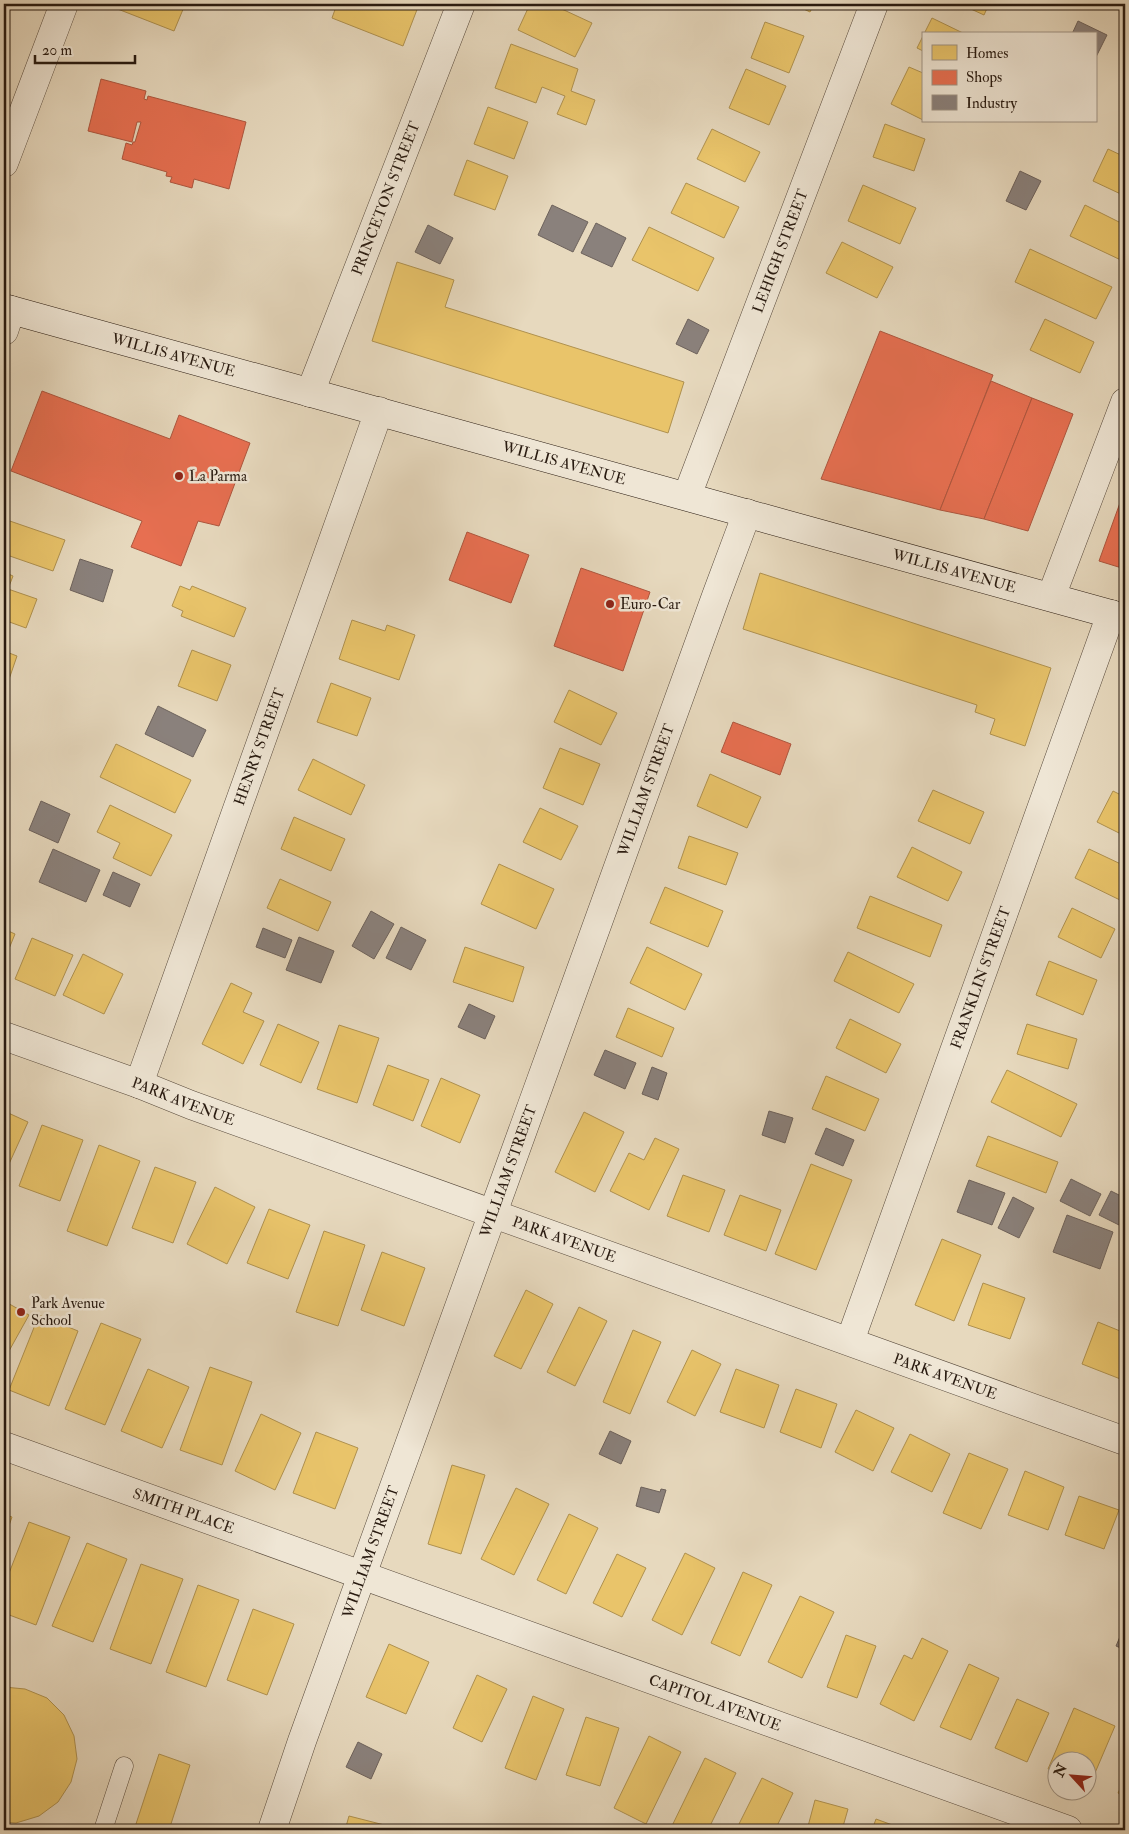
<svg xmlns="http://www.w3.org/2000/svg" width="1129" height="1834" font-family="'IM FELL Double Pica',serif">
	<rect width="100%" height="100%" fill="#e7d9be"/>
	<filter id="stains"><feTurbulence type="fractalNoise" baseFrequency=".004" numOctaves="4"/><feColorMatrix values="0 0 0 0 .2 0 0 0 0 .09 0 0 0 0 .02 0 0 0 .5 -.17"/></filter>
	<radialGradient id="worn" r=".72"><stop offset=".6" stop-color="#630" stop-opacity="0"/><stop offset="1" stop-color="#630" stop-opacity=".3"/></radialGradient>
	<g fill="#e9c46a" stroke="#af914f">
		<path d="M111,4H176L184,7L174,31L110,6Z"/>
		<path d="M337,4H410L418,7L403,46L332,18Z"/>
		<path d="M530,4H551L592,23L575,57L518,30Z"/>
		<path d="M793,4H814L810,12Z"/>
		<path d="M960,4H989L984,15Z"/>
		<path d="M932,18L965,34H924Z"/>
		<path d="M765,22L804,36L789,73L751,58Z"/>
		<path d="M923,36V51L917,48Z"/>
		<path d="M511,44L578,69L571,91L595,100L586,125L557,114L565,96L542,87L536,103L495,88Z"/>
		<path d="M909,67L923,73V120L891,104Z"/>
		<path d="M746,69L786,86L769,125L729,108Z"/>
		<path d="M488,107L528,122L514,159L474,144Z"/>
		<path d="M885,124L925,139L914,171L873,157Z"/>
		<path d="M712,129L760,152L745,182L697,159Z"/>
		<path d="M1108,149L1125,157V196L1093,181Z"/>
		<path d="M467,160L508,176L495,210L454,195Z"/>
		<path d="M686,183L739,207L724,238L671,213Z"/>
		<path d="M863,185L916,208L900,244L848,221Z"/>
		<path d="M1085,205L1125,225V256L1123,261L1070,236Z"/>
		<path d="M649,227L714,258L698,291L632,260Z"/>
		<path d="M842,242L893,267L877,298L826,273Z"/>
		<path d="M1030,249L1112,287L1096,319L1015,282Z"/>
		<path d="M397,262L454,280L445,307L684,382L668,433L372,341Z"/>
		<path d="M1045,319L1094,342L1080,373L1030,350Z"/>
		<path d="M4,519L65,540L53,571L4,554Z"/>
		<path d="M4,572L13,576L8,589L37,599L26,628L4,620Z"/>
		<path d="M760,573L1051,668L1025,746L990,734L995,719L975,712L977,705L743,629Z"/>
		<path d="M180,586L190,590L192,586L246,608L234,637L181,616L183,611L172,606Z"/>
		<path d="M352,620L385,631L387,625L415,635L399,680L339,659Z"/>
		<path d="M192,650L231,665L217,701L178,686Z"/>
		<path d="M4,651L17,656L5,691L4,690Z"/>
		<path d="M331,683L371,698L357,736L317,722Z"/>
		<path d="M569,690L617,713L601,745L554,722Z"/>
		<path d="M116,744L191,780L175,813L100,777Z"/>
		<path d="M560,748L600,764L583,805L543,788Z"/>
		<path d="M313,759L365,785L351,815L298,790Z"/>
		<path d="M710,774L761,797L747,828L697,806Z"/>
		<path d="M933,790L984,812L970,844L918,821Z"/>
		<path d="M1113,791L1125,797V836L1097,822Z"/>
		<path d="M110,805L172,835L151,876L113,858L120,843L97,832Z"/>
		<path d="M540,808L578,826L561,860L523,842Z"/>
		<path d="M294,817L345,839L331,871L281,849Z"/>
		<path d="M689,836L738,853L726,885L678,868Z"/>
		<path d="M912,847L962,872L948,901L897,877Z"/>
		<path d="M1089,849L1125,866V893L1122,901L1075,878Z"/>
		<path d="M499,864L554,889L536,929L481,904Z"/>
		<path d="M280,879L331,902L318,931L267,908Z"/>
		<path d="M665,887L723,911L708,947L650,923Z"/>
		<path d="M870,896L942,925L930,957L857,928Z"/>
		<path d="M1072,908L1115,929L1101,958L1058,937Z"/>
		<path d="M4,929L15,934L4,961Z"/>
		<path d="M32,938L73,955L55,996L15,979Z"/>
		<path d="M465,947L524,967L513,1002L453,982Z"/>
		<path d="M647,947L702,974L685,1010L630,983Z"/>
		<path d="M848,952L914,984L899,1013L834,981Z"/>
		<path d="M83,954L123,974L104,1014L63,995Z"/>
		<path d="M1049,961L1097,980L1083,1015L1036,995Z"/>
		<path d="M231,983L252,993L243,1012L264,1021L243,1064L202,1044Z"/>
		<path d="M628,1008L674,1028L662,1057L616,1037Z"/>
		<path d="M850,1019L901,1044L886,1073L836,1048Z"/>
		<path d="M278,1024L319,1042L301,1083L260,1065Z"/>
		<path d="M1027,1024L1077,1039L1068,1069L1017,1054Z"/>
		<path d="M339,1025L379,1038L357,1103L317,1089Z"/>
		<path d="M388,1065L429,1080L413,1121L373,1105Z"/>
		<path d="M1007,1070L1077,1104L1061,1137L991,1102Z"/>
		<path d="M826,1076L879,1099L865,1131L812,1109Z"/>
		<path d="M441,1078L480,1095L460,1143L421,1126Z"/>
		<path d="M4,1111L28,1122L4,1175Z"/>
		<path d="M584,1112L624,1132L595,1192L555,1172Z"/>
		<path d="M42,1125L83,1140L60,1201L19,1186Z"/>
		<path d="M988,1136L1058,1162L1046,1193L976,1166Z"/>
		<path d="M655,1138L679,1149L649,1210L610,1191L629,1153L644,1160Z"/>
		<path d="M99,1145L140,1161L107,1246L67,1231Z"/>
		<path d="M811,1164L852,1180L816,1270L775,1254Z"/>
		<path d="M155,1167L196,1182L173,1243L132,1228Z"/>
		<path d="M683,1175L725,1190L709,1232L667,1216Z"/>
		<path d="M215,1187L255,1207L227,1264L187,1244Z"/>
		<path d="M740,1195L781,1210L766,1251L724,1235Z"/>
		<path d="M269,1209L310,1225L288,1279L247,1263Z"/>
		<path d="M324,1231L365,1245L338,1326L296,1312Z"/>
		<path d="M942,1239L981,1255L954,1321L915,1305Z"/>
		<path d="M382,1252L425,1268L404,1326L361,1310Z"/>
		<path d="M983,1283L1025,1298L1010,1339L968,1325Z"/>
		<path d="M526,1290L553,1304L521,1369L494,1356Z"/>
		<path d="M4,1301L29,1315L4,1360Z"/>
		<path d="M579,1307L607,1321L575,1386L547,1372Z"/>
		<path d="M39,1315L78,1331L49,1406L9,1390Z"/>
		<path d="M1098,1322L1125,1333V1375L1123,1380L1082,1364Z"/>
		<path d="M101,1323L141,1339L105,1425L65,1409Z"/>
		<path d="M633,1330L661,1342L630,1414L603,1402Z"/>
		<path d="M692,1350L721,1364L695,1416L667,1402Z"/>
		<path d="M210,1367L252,1382L222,1465L180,1450Z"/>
		<path d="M148,1369L189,1387L162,1448L121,1431Z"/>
		<path d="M736,1369L779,1385L764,1428L720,1412Z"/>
		<path d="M796,1389L837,1404L821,1448L780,1432Z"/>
		<path d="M856,1410L894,1428L873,1471L835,1452Z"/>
		<path d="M261,1414L301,1433L275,1490L235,1471Z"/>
		<path d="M316,1432L358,1448L335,1509L293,1493Z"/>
		<path d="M910,1434L950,1454L932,1492L891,1472Z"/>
		<path d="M969,1453L1008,1469L981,1529L943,1513Z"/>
		<path d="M452,1465L485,1475L461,1554L428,1544Z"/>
		<path d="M1025,1471L1064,1487L1048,1530L1008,1515Z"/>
		<path d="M516,1488L549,1504L514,1575L481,1559Z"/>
		<path d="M1079,1496L1119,1510L1104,1549L1065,1535Z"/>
		<path d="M4,1514L12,1517L4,1540Z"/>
		<path d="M569,1514L598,1528L566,1594L537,1580Z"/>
		<path d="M29,1522L70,1537L36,1625L4,1613V1586Z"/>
		<path d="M87,1543L127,1559L93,1642L52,1626Z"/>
		<path d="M685,1553L715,1568L682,1635L652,1620Z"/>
		<path d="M617,1554L646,1568L622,1617L593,1603Z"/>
		<path d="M141,1564L183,1579L151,1664L110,1649Z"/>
		<path d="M743,1572L772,1585L740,1656L711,1643Z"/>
		<path d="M198,1585L239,1600L206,1687L166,1672Z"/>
		<path d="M800,1596L834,1612L802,1678L768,1662Z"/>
		<path d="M253,1609L294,1624L267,1695L227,1680Z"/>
		<path d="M846,1635L876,1646L857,1698L827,1687Z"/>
		<path d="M922,1638L948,1651L914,1721L880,1704L904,1655L912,1659Z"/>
		<path d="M389,1644L429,1662L406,1714L366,1697Z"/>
		<path d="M969,1664L999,1678L971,1740L940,1727Z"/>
		<path d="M477,1675L507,1689L482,1742L453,1728Z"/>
		<path d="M4,1687L25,1689L47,1698L64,1715L74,1736L77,1759L71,1782L58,1802L39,1816L16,1823L4,1822Z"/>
		<path d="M533,1696L564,1709L536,1780L505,1768Z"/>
		<path d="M1017,1699L1049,1713L1027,1762L995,1748Z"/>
		<path d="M1074,1708L1115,1726L1089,1787L1086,1786V1762H1056V1773L1048,1769Z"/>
		<path d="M586,1717L619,1728L600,1786L566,1775Z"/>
		<path d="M649,1736L681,1752L646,1824L614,1808Z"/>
		<path d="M159,1754L190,1765L169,1830H134Z"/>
		<path d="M705,1758L736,1773L708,1830H670Z"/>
		<path d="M762,1778L793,1793L775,1830H736Z"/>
		<path d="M1125,1779V1797L1118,1793Z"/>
		<path d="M815,1800L848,1809L842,1830H807Z"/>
		<path d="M349,1816L404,1830H345Z"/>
		<path d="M876,1819L906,1830H872Z"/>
	</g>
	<g fill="#e76f51" stroke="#ae563e">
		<path d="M101,79L146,91L144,99L147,100L148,96L246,122L229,189L194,179L192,188L170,182L172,177L166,176L167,172L122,159L126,143L132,145L133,142H135L141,122H137L132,142L88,131Z"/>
		<path d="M880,331L993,375L940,510L821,479Z"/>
		<path d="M991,381L1032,398L984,519L940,510Z"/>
		<path d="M42,391L170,439L179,415L250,443L219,526L198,521L181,566L131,547L142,521L11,471Z"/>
		<path d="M1032,398L1073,414L1028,531L984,519Z"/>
		<path d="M1125,489V569L1099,561Z"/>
		<path d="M467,532L529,555L511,603L449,580Z"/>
		<path d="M581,568L650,592L623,671L554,646Z"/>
		<path d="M733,722L791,744L780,775L721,752Z"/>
	</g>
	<g fill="#8a817c" stroke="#6d625c">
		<path d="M1078,21L1107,35L1095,59V34H1072Z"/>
		<path d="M1020,171L1041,181L1026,210L1006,201Z"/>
		<path d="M552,205L588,222L573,252L538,235Z"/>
		<path d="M596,223L626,238L612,267L581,253Z"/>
		<path d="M428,225L453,238L440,264L415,252Z"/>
		<path d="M688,319L709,330L697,354L676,344Z"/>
		<path d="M80,559L113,570L103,602L70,590Z"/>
		<path d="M158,706L206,730L193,757L145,734Z"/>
		<path d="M41,801L70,814L58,843L29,830Z"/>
		<path d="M53,849L100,870L86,902L39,882Z"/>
		<path d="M113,872L140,884L130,907L103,895Z"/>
		<path d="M371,911L394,924L374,959L352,946Z"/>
		<path d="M401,927L426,940L411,970L386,958Z"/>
		<path d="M263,928L292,940L285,958L256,947Z"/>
		<path d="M299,937L334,951L321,983L286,970Z"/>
		<path d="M469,1004L495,1016L485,1039L458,1027Z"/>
		<path d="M605,1050L636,1063L625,1089L594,1075Z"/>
		<path d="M652,1067L667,1073L658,1100L642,1094Z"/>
		<path d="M769,1111L793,1118L785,1143L762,1135Z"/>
		<path d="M826,1128L854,1140L843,1166L815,1154Z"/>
		<path d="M1071,1179L1101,1194L1090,1216L1060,1201Z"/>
		<path d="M969,1180L1005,1193L992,1225L957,1212Z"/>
		<path d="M1111,1191L1125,1198V1228L1099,1215Z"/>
		<path d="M1013,1197L1034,1208L1019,1238L998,1228Z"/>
		<path d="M1067,1215L1113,1232L1100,1269L1053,1252Z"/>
		<path d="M610,1431L631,1441L621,1464L599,1454Z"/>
		<path d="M641,1487L660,1492L661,1489L666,1490L659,1513L636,1506Z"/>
		<path d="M1125,1625V1650L1116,1646Z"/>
		<path d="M358,1742L382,1754L371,1779L346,1767Z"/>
	</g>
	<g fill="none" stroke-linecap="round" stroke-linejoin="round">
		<defs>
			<path id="lane" d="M103,1830L124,1766"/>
			<g id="street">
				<path d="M4,163L64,4"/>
				<path d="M4,331L11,310"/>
				<path id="s1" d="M310,393L461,4"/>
				<path id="s2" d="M687,496L874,4"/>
				<path d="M1051,597L1125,402"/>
				<path id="s3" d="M4,1036L139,1084L191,1105L1125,1441"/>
				<path id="s4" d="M139,1084L379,411"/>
				<path id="s5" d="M850,1341L1111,614"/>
				<path id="s6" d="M4,1446L1068,1830"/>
				<path id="s7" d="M272,1830L302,1741L716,596L747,513"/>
			</g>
			<g id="secondary">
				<path id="s8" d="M4,308L1125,618"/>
			</g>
		</defs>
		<use href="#lane" stroke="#584a3c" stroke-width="19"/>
		<use href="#street" stroke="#584a3c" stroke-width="29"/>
		<use href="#secondary" stroke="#281a10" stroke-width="29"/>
		<use href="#lane" stroke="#efe6d5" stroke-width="18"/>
		<use href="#street" stroke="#efe6d5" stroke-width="28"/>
		<use href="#secondary" stroke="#efe6d5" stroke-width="28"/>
	</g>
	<g fill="#8f2418" stroke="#efe6d5" stroke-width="2">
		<circle cx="179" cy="476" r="5"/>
		<circle cx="610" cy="604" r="5"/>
		<circle cx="21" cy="1312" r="5"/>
	</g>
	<g text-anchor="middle" stroke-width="5" stroke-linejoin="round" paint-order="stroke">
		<g font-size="15" fill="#281a10" stroke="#efe6d5">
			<text dy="5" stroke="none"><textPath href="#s1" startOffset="209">PRINCETON STREET</textPath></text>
			<text dy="5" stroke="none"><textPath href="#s2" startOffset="262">LEHIGH STREET</textPath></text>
			<text dy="5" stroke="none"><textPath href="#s8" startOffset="176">WILLIS AVENUE</textPath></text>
			<text dy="5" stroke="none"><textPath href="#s8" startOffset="581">WILLIS AVENUE</textPath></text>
			<text dy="5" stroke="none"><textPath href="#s8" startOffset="986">WILLIS AVENUE</textPath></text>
			<text dy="5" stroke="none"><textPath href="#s4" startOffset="358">HENRY STREET</textPath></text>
			<text dy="5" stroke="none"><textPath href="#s7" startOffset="1105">WILLIAM STREET</textPath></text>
			<text dy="5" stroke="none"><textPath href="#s5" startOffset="386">FRANKLIN STREET</textPath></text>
			<text dy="5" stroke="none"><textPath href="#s3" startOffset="191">PARK AVENUE</textPath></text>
			<text dy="5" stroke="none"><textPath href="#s7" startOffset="700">WILLIAM STREET</textPath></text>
			<text dy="5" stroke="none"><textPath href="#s3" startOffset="596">PARK AVENUE</textPath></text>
			<text dy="5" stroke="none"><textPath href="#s3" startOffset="1001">PARK AVENUE</textPath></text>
			<text dy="5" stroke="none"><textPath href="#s6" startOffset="191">SMITH PLACE</textPath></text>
			<text dy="5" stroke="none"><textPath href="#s7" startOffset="295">WILLIAM STREET</textPath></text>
			<text dy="5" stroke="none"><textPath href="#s6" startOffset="756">CAPITOL AVENUE</textPath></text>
		</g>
		<g font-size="15" fill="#281a10" stroke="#efe6d5" text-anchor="start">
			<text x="189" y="481">La Parma</text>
			<text x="620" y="609">Euro-Car</text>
			<text x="31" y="1308">Park Avenue<tspan x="31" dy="17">School</tspan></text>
		</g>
	</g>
	<rect width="1129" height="1834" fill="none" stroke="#e7d9be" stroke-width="20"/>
	<rect x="5" y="5" width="1119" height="1824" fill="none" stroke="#281a10" stroke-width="2.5"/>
	<rect x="10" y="10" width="1109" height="1814" fill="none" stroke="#281a10"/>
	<rect x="922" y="32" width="175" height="90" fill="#efe6d5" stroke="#9f9486"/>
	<rect x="932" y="45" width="25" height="15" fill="#e9c46a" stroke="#9f9486"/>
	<text x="966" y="58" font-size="15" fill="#281a10">Homes</text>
	<rect x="932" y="70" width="25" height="15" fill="#e76f51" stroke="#9f9486"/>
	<text x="966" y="82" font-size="15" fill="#281a10">Shops</text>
	<rect x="932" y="95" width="25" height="15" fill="#8a817c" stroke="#9f9486"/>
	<text x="966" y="108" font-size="15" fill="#281a10">Industry</text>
	<g transform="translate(1072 1776) rotate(296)"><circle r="24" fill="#efe6d5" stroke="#9f9486"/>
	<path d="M0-4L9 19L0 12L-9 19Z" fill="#8f2418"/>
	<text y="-8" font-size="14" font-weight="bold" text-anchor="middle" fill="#281a10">N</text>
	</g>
	<path d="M35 55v8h100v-8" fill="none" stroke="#281a10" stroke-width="2.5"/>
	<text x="42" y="55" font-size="15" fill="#281a10" stroke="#efe6d5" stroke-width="4" paint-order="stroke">20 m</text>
	<rect width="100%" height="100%" filter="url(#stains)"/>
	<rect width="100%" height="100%" fill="url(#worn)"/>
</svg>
